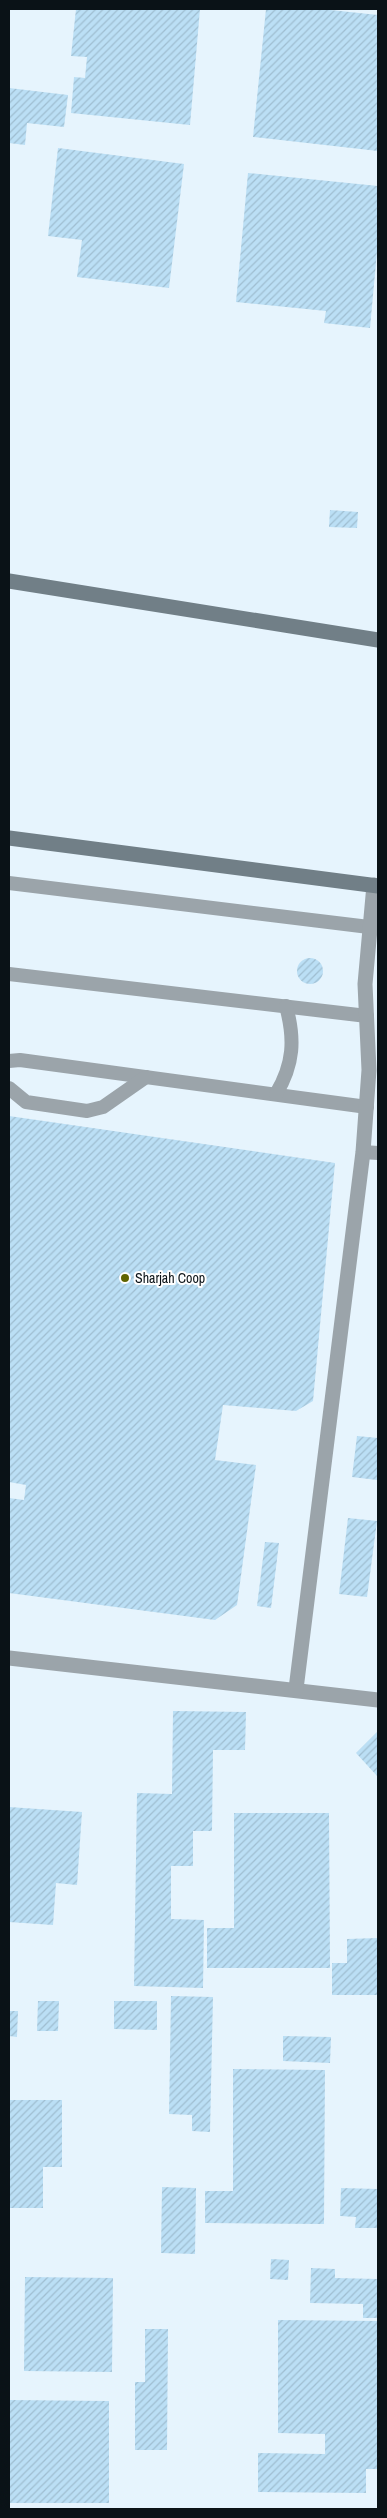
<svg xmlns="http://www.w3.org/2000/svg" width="387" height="2518" font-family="'Archivo Narrow',sans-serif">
	<defs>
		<pattern id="building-hatch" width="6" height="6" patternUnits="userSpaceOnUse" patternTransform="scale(1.25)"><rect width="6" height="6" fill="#bbdff5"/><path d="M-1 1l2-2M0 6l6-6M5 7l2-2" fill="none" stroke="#9fbed1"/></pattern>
	</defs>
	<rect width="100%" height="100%" fill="#e6f4fd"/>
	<g fill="url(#building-hatch)">
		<path d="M76,9H200L190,125L71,113L74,77L85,78L87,57L71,56Z"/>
		<path d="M266,9H321L378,15V151L253,137Z"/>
		<path d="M9,88L68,95L64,127L27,123L25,145L9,143Z"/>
		<path d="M58,148L184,164L169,288L77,277L82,240L48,236Z"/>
		<path d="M248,173L378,186V241L370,328L324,323L326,311L236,302Z"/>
		<path d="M330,510L358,512L357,528L329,527Z"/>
		<circle cx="310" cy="971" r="13"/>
		<path d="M9,1116L335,1163L313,1401L296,1411L223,1405L215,1460L256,1465L237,1605L215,1620L9,1593V1498L24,1500L26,1485L9,1482Z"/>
		<path d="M357,1436L378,1438L377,1480L352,1477Z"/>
		<path d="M348,1518L377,1521L367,1597L339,1594Z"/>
		<path d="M265,1542L279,1543L271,1608L257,1606Z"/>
		<path d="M173,1711L246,1712L245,1750H213L212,1831H193V1866H171V1919L204,1920L203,1988L134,1986L137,1793L172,1794Z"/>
		<path d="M378,1731V1777L356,1753Z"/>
		<path d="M9,1807L82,1812L77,1885L56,1883L53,1925L9,1922Z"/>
		<path d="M234,1813H329L330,1968H207V1928H234Z"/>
		<path d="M378,1938V1995H332V1963H347V1939Z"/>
		<path d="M171,1996L213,1997L210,2132L192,2131V2115L169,2114Z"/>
		<path d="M38,2001H59L58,2031H37Z"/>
		<path d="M114,2001H157V2030L114,2029Z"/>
		<path d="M9,2011H18L17,2037L9,2036Z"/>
		<path d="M283,2036L331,2037L330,2063L283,2061Z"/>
		<path d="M233,2069L325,2070L324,2224L205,2223V2191H233Z"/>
		<path d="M9,2100H62V2167H43V2208H9Z"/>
		<path d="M162,2187L196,2188L195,2254L161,2253Z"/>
		<path d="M341,2188L378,2189V2228H355L356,2217L340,2216Z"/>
		<path d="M271,2259L289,2260L288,2280L270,2279Z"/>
		<path d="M311,2268L335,2269V2278L378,2279V2318H363V2304L310,2303Z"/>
		<path d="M25,2277L113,2278L112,2372L24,2371Z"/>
		<path d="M278,2320L378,2321V2469H366V2493L258,2492V2453L325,2454V2434L278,2433Z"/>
		<path d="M145,2329H168L167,2450H135V2382H145Z"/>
		<path d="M9,2400L109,2401V2503H9Z"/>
	</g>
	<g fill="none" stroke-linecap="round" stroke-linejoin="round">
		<g stroke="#9ba4aa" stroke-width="14">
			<path d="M9,883L369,927"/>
			<path d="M9,974L367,1016"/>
			<path d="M9,1061L20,1060L367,1107"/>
			<path d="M9,1088L26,1102L87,1111L103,1107L146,1077"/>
			<path d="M276,1094C294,1064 295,1039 286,1006"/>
			<path d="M363,1152L378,1153"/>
		</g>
		<g stroke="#9ba4aa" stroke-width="15">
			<path d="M9,1658L378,1700"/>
			<path d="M296,1689L363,1152L369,1070L365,984L374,885"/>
		</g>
		<g stroke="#717f87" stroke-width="15">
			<path d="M9,581L378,640"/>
			<path d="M9,838L378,886"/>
		</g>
	</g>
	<circle fill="#5f6400" stroke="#fff" stroke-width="2" cx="125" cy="1278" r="5"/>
	<g text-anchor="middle" stroke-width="4" stroke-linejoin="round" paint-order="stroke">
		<g font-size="14" fill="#0a1217" stroke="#fff" text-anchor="start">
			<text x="135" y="1283">Sharjah Coop</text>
		</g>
	</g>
	<rect width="387" height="2518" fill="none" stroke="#0a1217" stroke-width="20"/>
</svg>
